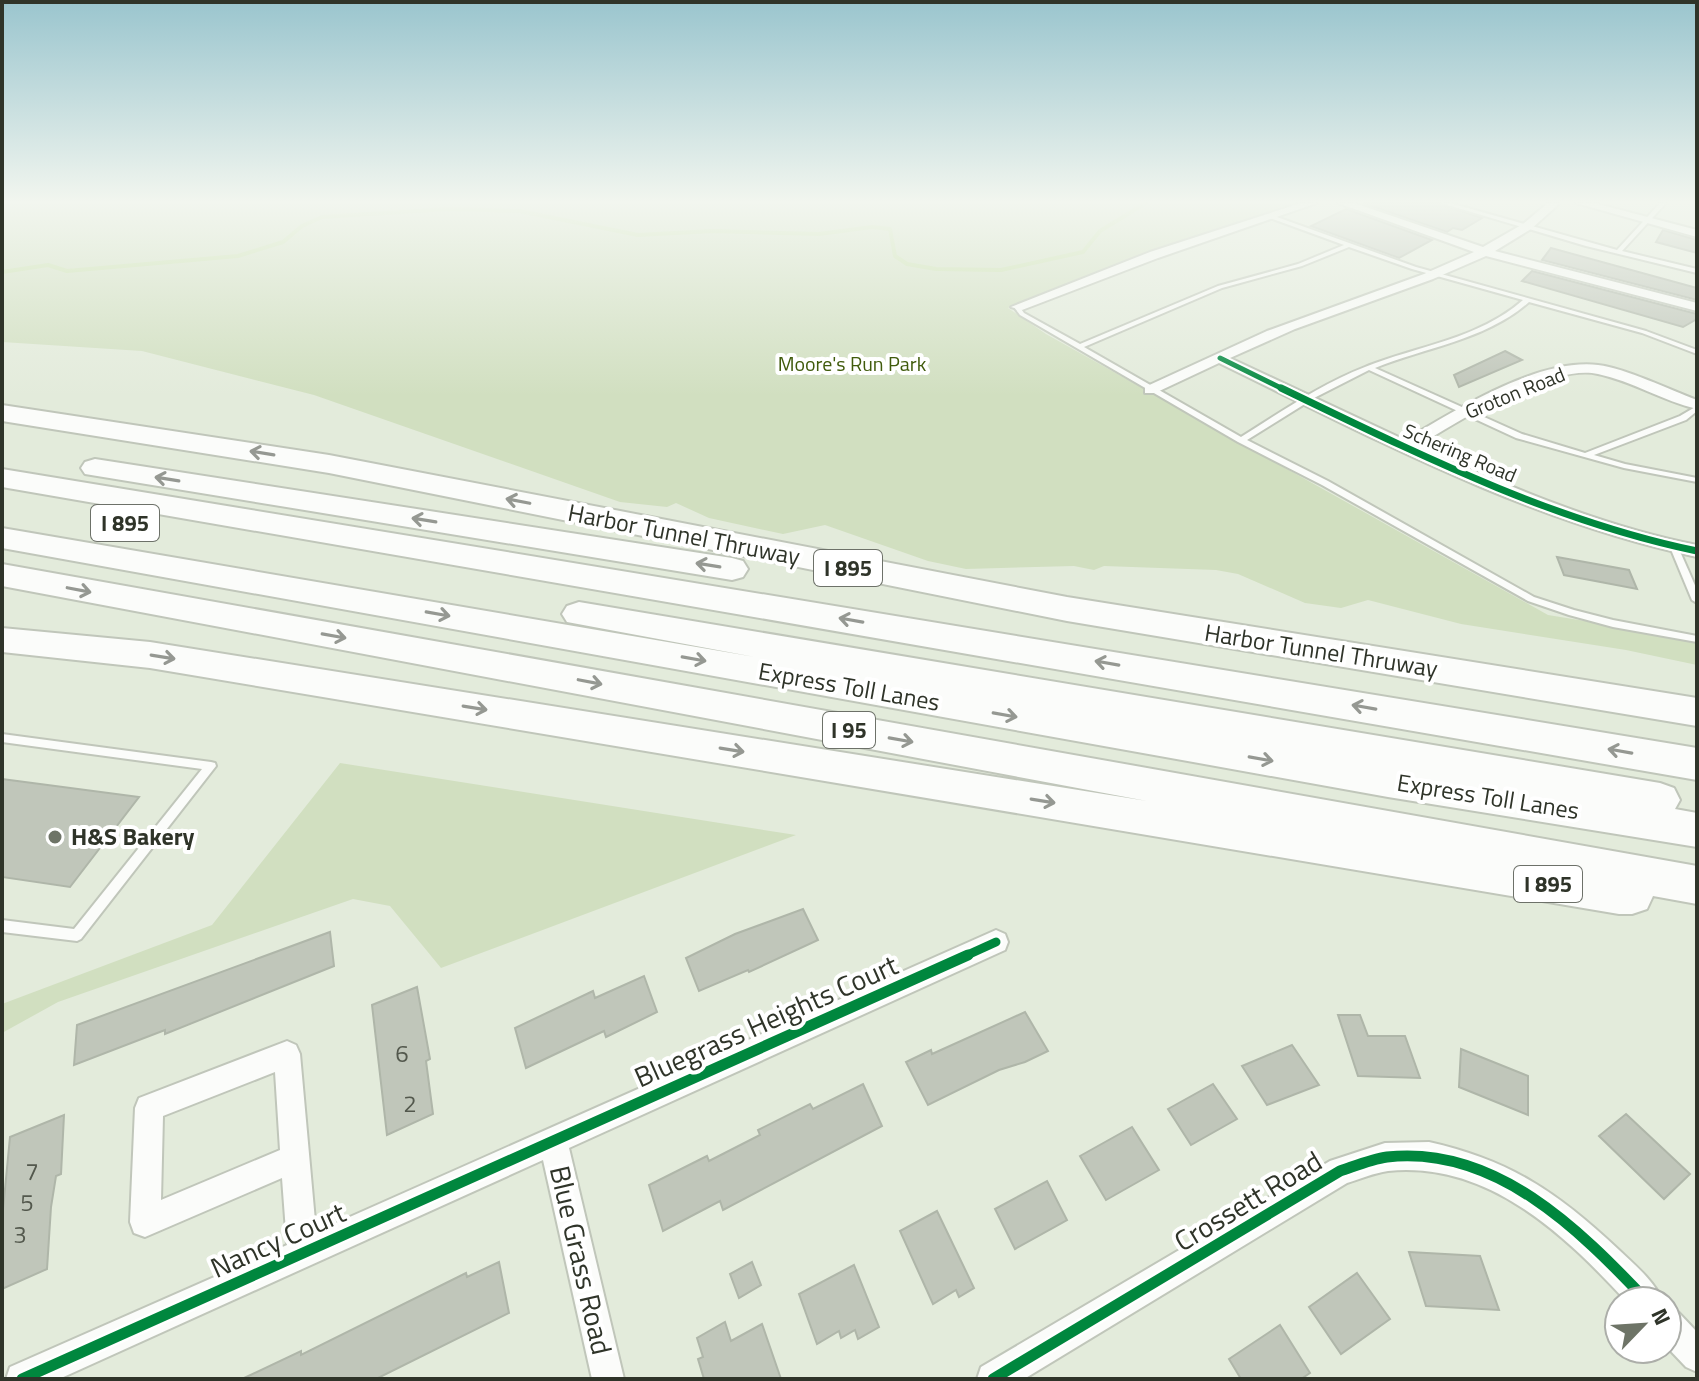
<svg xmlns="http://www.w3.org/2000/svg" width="1699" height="1381" font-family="'Titillium Web',sans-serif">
	<rect width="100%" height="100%" fill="#e3ebdb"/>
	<g fill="#d1dfc0">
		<path d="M2,203H1297L1250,221L1186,240L1008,308L1046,334L1548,615L1697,639V665L1626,650L1461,624L1368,600L1341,608L1305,603L1238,574L1216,570L1104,566L1094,570L1074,566L966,569L928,561L825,525L783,534L709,518L676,503L667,507L620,502L314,395L142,351L2,342Z"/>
		<path d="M340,763L796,835L441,968L390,906L353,899L58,1002L2,1033V1004L212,925Z"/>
	</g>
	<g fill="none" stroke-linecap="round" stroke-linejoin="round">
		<path stroke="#c6dea6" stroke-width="4" d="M2,272L48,265L67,271L238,256L283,242L302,226L322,217L449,209L519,211L638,235L713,231L819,234L872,227L890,229L895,256L907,264L936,269L1001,270L1083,252L1100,231L1146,203"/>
	</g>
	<g fill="#c0c6ba" stroke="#afb6a9" stroke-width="2">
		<path d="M1363,203H1438L1482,218L1462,230L1453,228L1447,232Z"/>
		<path d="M1346,209L1432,240L1399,258L1311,226Z"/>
		<path d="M1663,230L1697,240V253L1656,242Z"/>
		<path d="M1551,248L1697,288V300L1542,260Z"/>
		<path d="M1532,271L1697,314V319L1683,327L1522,281Z"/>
		<path d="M1505,351L1522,360L1459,387L1454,375Z"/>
		<path d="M1557,557L1629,570L1637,589L1564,575Z"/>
		<path d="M2,779L139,797L70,887L2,877Z"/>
		<path d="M803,909L818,940L749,972L748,970L699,991L686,958L735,934Z"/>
		<path d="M330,932L334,966L165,1034V1030L74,1065L77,1025Z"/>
		<path d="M644,976L657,1012L606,1037L604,1031L526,1068L515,1028L593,991L595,998Z"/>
		<path d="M417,987L430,1059L426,1061L433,1114L387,1135L372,1005Z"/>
		<path d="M1025,1012L1048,1051L1025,1062L999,1070L928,1105L906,1062L931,1050L932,1054Z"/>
		<path d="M1338,1015H1360L1368,1036H1405L1420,1078L1358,1076Z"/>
		<path d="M1292,1045L1319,1085L1267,1105L1242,1066Z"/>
		<path d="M1461,1049L1528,1076V1115L1459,1087Z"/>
		<path d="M863,1084L882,1126L723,1210L720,1201L663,1231L649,1185L707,1156L709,1161L760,1135L758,1130L810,1104L813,1109Z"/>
		<path d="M1213,1084L1237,1119L1191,1145L1168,1109Z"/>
		<path d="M1626,1114L1690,1174L1664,1199L1599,1136Z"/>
		<path d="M64,1115L61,1174L56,1176L51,1207L47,1269L2,1289V1220L10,1137Z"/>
		<path d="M1132,1127L1159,1170L1106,1200L1080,1156Z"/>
		<path d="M1047,1181L1067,1220L1015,1249L995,1209Z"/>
		<path d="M937,1211L974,1288L959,1297L956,1290L933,1304L900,1231Z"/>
		<path d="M1409,1252L1480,1256L1499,1310L1426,1306Z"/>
		<path d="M499,1262L509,1313L376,1379H242L301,1351V1355L466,1273L467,1277Z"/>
		<path d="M752,1262L761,1285L739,1298L730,1274Z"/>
		<path d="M854,1265L879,1327L858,1339L855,1330L841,1338L839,1331L817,1344L799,1294Z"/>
		<path d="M1357,1273L1390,1319L1341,1354L1309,1307Z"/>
		<path d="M725,1322L731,1341L762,1324L781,1379H704L698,1359L703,1357L697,1338Z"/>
		<path d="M1280,1325L1310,1373L1301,1379H1241L1229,1359Z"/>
	</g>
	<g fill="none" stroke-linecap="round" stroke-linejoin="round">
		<defs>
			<g id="service">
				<path d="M1441,203H1450L1617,250L1660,203H1666L1622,251L1697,269V273L1586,246Z"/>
				<path d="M1270,216H1274L1416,267L1646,331L1697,350V354L1642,333L1529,302C1486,340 1427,347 1375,368L1522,434L1585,453L1680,416L1697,406V411L1686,420L1594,455L1625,464L1697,478V482L1624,468L1516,438L1369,370L1316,397L1247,440L1328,481L1534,597L1574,610L1613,620L1697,636V642L1613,627L1569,615L1528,601L1322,485L1238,442L1020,315L1014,307L1019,306L1024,313L1080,344L1218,286L1298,264L1344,245L1270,218ZM1349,247L1412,269L1523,300C1479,339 1417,346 1365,367C1321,384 1281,412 1241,437L1084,347L1222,288L1302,266Z"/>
				<path d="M1674,544L1678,547L1697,590V603L1692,600L1670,547Z"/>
				<path d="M2,734L211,762L215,763L216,766L81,939L77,941L2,932V920L74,929L202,769L2,742Z"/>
			</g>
			<g id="minor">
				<path d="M1301,203H1317L1158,258L1022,310L1011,307L1150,252Z"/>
				<path d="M1338,203H1354L1483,247L1523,224L1548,203H1560L1531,229L1495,251L1697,303V311L1486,256L1433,279L1295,329L1230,358L1405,440C1455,410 1538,358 1598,365C1625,368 1670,390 1697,400V409C1663,401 1632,381 1598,374C1552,363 1457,421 1418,446C1508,486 1600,526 1697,545V557C1527,521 1373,438 1219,363L1155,393H1145V387L1267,331L1424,274L1474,252Z"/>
				<path d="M1576,203H1594L1697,230V237Z"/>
				<path d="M996,930L1005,934L1008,942L1005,950L569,1148L624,1379H592L543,1160L59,1379H6L10,1367L287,1245L282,1178L145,1237L134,1233L130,1222L135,1108L139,1098L287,1041L296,1045L300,1054L316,1232ZM275,1072L280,1150L161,1200L163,1116Z"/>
				<path d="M1429,1142C1510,1160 1559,1193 1619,1250C1635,1265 1654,1281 1663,1301H1626C1563,1233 1487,1161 1388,1171C1374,1173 1360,1179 1347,1183L1024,1379H977L981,1367L1330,1161L1385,1143Z"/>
				<path d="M1667,1307L1678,1312L1697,1332V1372L1686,1367L1667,1347Z"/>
			</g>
			<g id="motorway">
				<path d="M2,405L329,455L1067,597L1697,698V726L1067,621L329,473L2,421Z"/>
				<path d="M95,459L732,558L743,561L748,569L743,577L732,580L85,474L81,468L85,462Z"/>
				<path d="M2,469L1697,748V780L2,487Z"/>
				<path d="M2,528L755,657L567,622L562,614L567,606L579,602L1660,783L1674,788L1680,800L1675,809L1697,813V847L1388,797L2,548Z"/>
				<path d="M2,564L1697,866V904L1653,896L1647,909L1632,914H1619L150,668L2,652V628L150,642L1147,801L2,586Z"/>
			</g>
		</defs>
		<use href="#service" stroke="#c0c6ba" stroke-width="4"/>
		<use href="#minor" stroke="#c0c6ba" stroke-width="4"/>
		<use href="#motorway" stroke="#c0c6ba" stroke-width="4"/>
		<use href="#service" fill="#fbfcfa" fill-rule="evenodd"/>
		<use href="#minor" fill="#fbfcfa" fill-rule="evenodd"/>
		<use href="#motorway" fill="#fbfcfa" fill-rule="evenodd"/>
		<defs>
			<path id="cycleway-far3" d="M1220,358L1285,390"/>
			<path id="cycleway-far2" d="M1281,388C1414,452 1551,521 1697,551"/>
			<path id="cycleway-far1" d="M963,957L996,942"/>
			<g id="cycleway">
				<path d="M22,1379L968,955"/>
				<path d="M993,1379L1340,1171C1355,1166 1372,1159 1387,1157C1495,1145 1579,1229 1647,1301"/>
			</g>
		</defs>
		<use href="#cycleway-far3" stroke="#fff" stroke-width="8"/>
		<use href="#cycleway-far2" stroke="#fff" stroke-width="11"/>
		<use href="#cycleway-far1" stroke="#fff" stroke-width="14"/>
		<use href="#cycleway" stroke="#fff" stroke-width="16"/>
		<use href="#cycleway-far3" stroke="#00873e" stroke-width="5"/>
		<use href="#cycleway-far2" stroke="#00873e" stroke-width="7"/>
		<use href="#cycleway-far1" stroke="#00873e" stroke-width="9"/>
		<use href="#cycleway" stroke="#00873e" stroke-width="11"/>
	</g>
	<defs><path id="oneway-shaft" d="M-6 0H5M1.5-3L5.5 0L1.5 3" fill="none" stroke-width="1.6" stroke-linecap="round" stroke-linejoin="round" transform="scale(2)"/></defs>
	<g stroke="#959892">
		<use href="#oneway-shaft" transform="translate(262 453) rotate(-171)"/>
		<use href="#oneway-shaft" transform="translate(167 479) rotate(-171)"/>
		<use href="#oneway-shaft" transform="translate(518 501) rotate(-169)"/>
		<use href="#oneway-shaft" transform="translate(424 520) rotate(-171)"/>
		<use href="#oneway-shaft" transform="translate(708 565) rotate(-171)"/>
		<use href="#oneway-shaft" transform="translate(79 590) rotate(11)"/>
		<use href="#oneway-shaft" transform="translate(438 614) rotate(10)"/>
		<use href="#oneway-shaft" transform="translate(851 620) rotate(-170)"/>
		<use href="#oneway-shaft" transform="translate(334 636) rotate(10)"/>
		<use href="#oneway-shaft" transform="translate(163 657) rotate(9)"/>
		<use href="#oneway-shaft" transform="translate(694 659) rotate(10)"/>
		<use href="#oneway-shaft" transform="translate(1107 663) rotate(-170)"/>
		<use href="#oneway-shaft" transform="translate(590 682) rotate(11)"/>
		<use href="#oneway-shaft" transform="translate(1364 707) rotate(-170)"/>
		<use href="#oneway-shaft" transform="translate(475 708) rotate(9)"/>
		<use href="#oneway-shaft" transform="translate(1005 715) rotate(10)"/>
		<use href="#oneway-shaft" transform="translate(901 740) rotate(10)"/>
		<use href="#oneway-shaft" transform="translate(732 750) rotate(9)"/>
		<use href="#oneway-shaft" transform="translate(1620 751) rotate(-170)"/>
		<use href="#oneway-shaft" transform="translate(1261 759) rotate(10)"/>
		<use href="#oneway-shaft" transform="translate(1043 801) rotate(9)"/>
	</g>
	<linearGradient id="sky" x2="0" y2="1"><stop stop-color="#9ac5ce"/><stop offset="0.51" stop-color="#f2f6ef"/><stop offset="1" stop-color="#f2f6ef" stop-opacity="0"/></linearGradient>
	<rect width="1699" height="396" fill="url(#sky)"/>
	<circle fill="#6e7467" stroke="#fff" stroke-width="3" cx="55" cy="837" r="8"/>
	<g text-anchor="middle" stroke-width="8" stroke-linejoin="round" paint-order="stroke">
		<g font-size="20" fill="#405b0c" stroke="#fff">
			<text x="852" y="371">Moore's Run Park</text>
		</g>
		<g font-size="20" fill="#2f3429" stroke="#fff">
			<text transform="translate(1515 393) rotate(-22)" y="7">Groton Road</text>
			<text transform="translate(1460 453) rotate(23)" y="7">Schering Road</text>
		</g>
		<g fill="#fff" stroke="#6d7169" stroke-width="2">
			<rect x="91" y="505" width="68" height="36" rx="6"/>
			<rect x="814" y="550" width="68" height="36" rx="6"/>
			<rect x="823" y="712" width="52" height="36" rx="6"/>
			<rect x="1514" y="866" width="68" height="36" rx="6"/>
		</g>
		<g font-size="22" font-weight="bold" fill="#2f3429">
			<text x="125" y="531">I 895</text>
			<text x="848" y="576">I 895</text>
			<text x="849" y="738">I 95</text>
			<text x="1548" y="892">I 895</text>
		</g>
		<g font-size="24" fill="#2f3429" stroke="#fff">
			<text transform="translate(684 535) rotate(11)" y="8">Harbor Tunnel Thruway</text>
			<text transform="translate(1321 651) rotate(9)" y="8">Harbor Tunnel Thruway</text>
			<text transform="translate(849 687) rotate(10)" y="8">Express Toll Lanes</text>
			<text transform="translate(1488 797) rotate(9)" y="8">Express Toll Lanes</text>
		</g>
		<g font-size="24" font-weight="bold" fill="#2f3429" stroke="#fff" text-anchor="start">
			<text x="71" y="845">H&amp;S Bakery</text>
		</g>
		<g font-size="24" fill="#53584d">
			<text x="402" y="1062">6</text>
			<text x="410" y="1112">2</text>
			<text x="32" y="1180">7</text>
			<text x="27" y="1211">5</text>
			<text x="20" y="1243">3</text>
		</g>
		<g font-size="28" fill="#2f3429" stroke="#fff">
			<text transform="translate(766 1021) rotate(-24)" y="10">Bluegrass Heights Court</text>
			<text transform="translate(1248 1201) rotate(-31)" y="10">Crossett Road</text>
			<text transform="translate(278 1240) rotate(-24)" y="10">Nancy Court</text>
			<text transform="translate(581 1260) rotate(77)" y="10">Blue Grass Road</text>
		</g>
	</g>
	<rect width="1699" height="1381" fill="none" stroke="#2f3429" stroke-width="8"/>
	<g transform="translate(1643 1325) rotate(65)"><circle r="38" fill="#ffffff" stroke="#acaea9" stroke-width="2"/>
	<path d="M0-6L14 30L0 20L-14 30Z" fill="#6e7467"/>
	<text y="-12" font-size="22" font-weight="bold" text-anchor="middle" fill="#2f3429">N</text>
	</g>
</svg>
